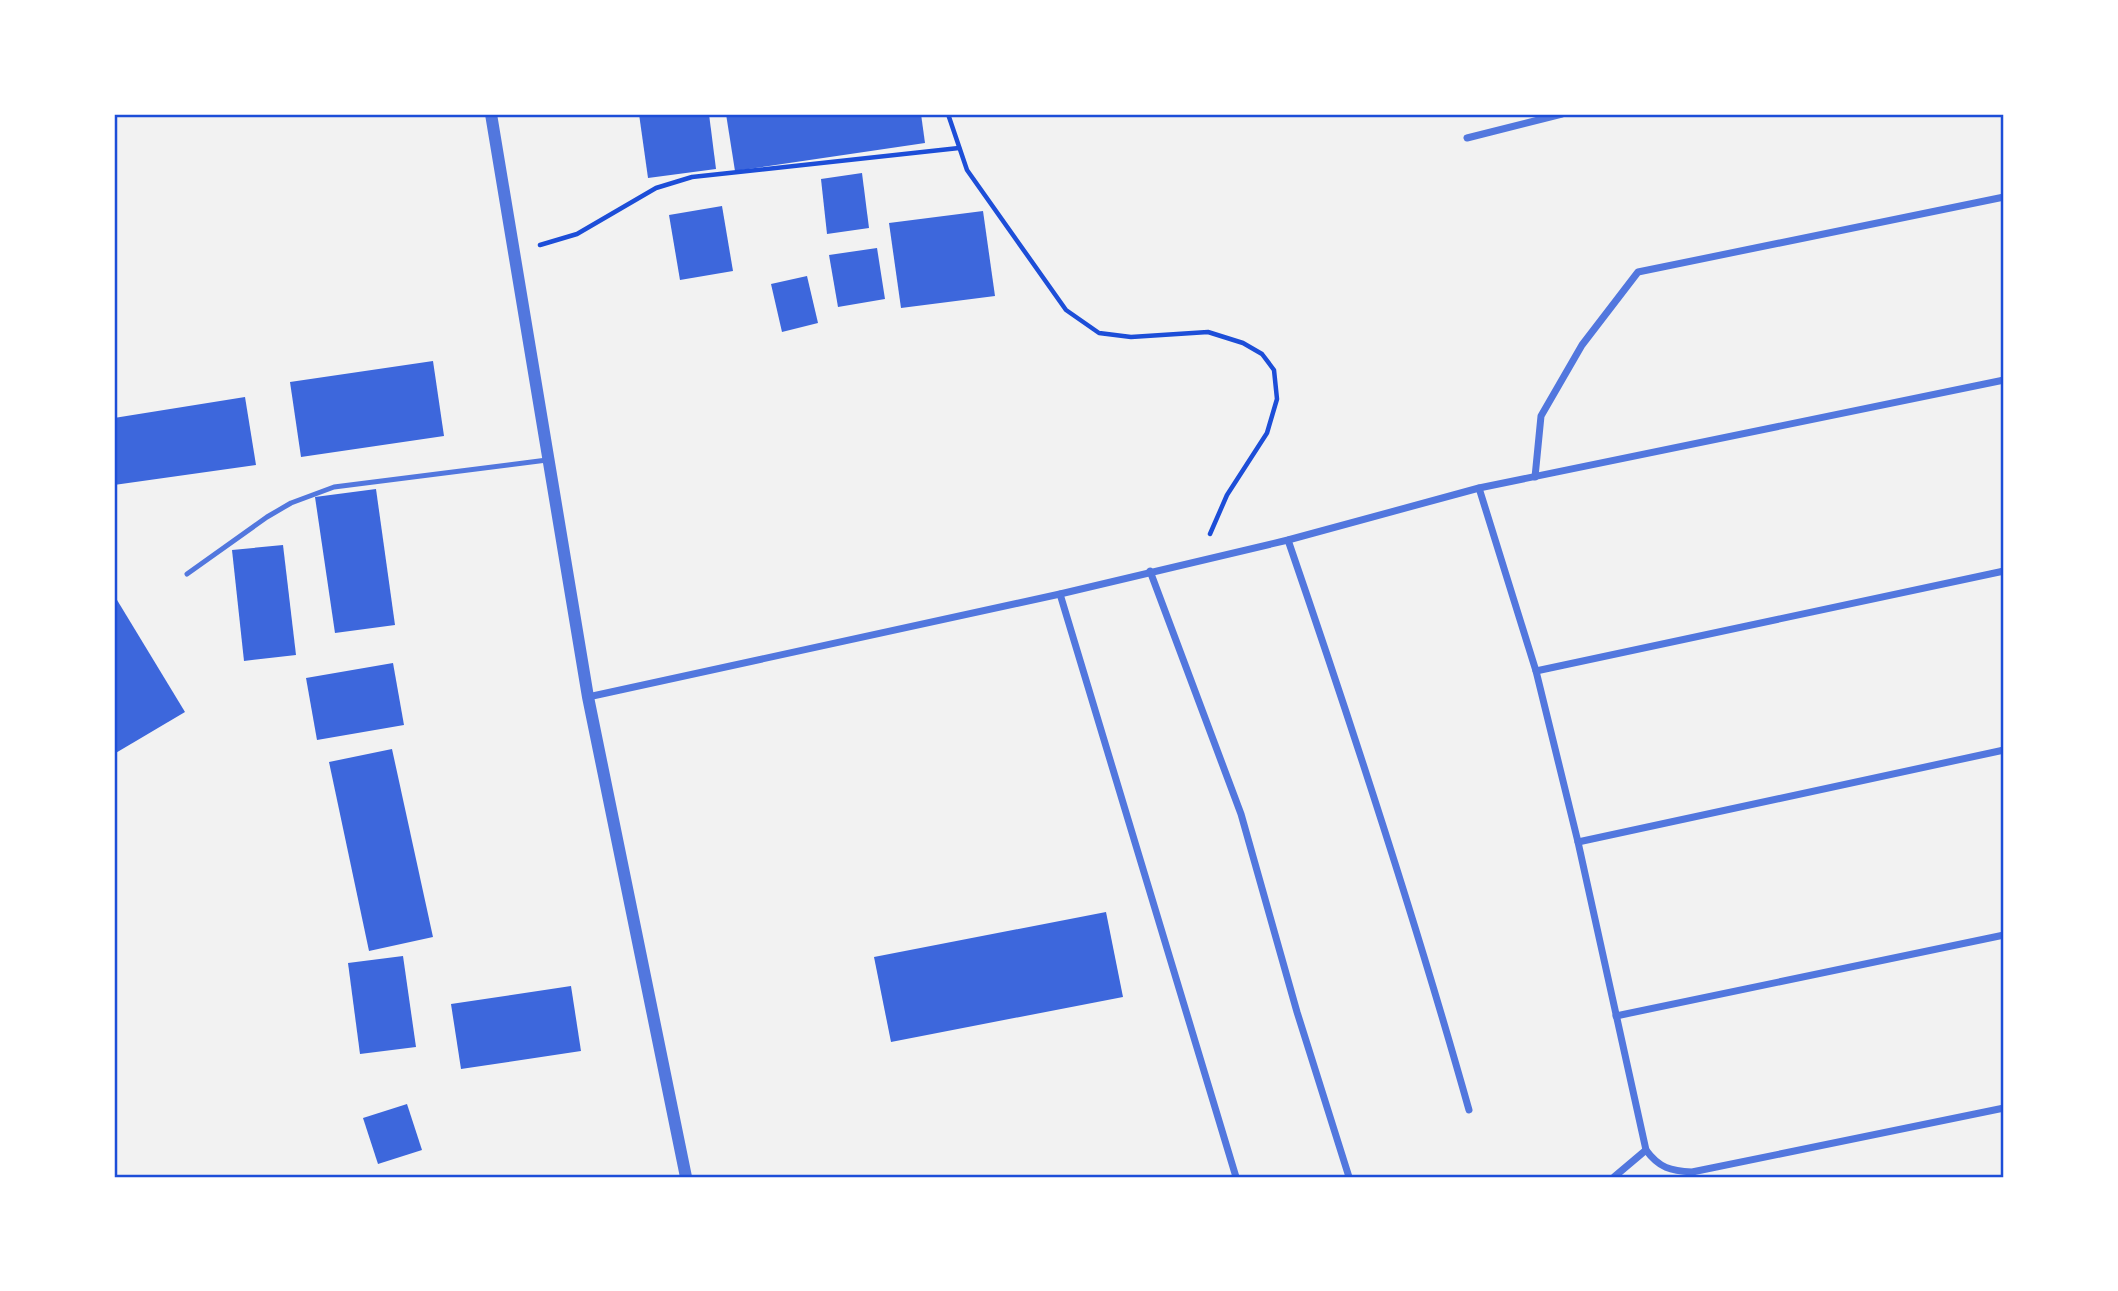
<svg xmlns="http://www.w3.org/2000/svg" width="2118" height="1291" font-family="'Public Sans',sans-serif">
	<rect width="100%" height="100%" fill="#f2f2f2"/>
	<g fill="#3d67dc">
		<path d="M639,114H709L716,169L648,178Z"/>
		<path d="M726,114H921L925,143L735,171Z"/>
		<path d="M862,173L869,228L827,234L821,179Z"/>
		<path d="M722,206L733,271L680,280L669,215Z"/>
		<path d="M983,211L995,296L901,308L889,223Z"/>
		<path d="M877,248L885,299L838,307L829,255Z"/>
		<path d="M807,276L818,323L782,332L771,284Z"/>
		<path d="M433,361L444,436L301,457L290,382Z"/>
		<path d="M245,397L256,465L114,485V418Z"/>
		<path d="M376,489L395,625L335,633L315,497Z"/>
		<path d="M283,545L296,655L244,661L232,550Z"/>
		<path d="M114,595L185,712L114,754Z"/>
		<path d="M393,663L404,725L317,740L306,678Z"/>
		<path d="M392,749L433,937L369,951L329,762Z"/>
		<path d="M1106,912L1123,997L891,1042L874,957Z"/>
		<path d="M403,956L416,1047L360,1054L348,963Z"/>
		<path d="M571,986L581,1051L461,1069L451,1004Z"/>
		<path d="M407,1104L422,1150L378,1164L363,1118Z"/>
	</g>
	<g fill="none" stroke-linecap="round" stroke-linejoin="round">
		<g stroke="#1d4ed8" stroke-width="4.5">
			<path d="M948,114L967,170L1066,310L1099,333L1131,337L1208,332L1243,343L1262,354L1274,370L1277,399L1267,433L1227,495L1210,534"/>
			<path d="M540,245L577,234L656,188L692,177L959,148"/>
		</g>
		<path stroke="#5277de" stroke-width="5" d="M187,574L267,517L291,503L334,487L547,460"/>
		<g stroke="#5277de" stroke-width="7">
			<path d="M1467,138L1562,114"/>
			<path d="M1535,477L1541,416L1582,345L1638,272L2004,197"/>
			<path d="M1479,488L1536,671L1578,842L1646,1150C1659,1168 1671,1171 1692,1172L2004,1108"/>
			<path d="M1288,540C1353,729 1415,918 1469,1110"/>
			<path d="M1150,571L1241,814L1297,1012L1349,1177"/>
			<path d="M1060,594L1236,1177"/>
			<path d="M1536,671L2004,571"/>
			<path d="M588,697L1060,594L1288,540L1479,488L2004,380"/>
			<path d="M1578,842L2004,750"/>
			<path d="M1616,1016L2004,935"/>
			<path d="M1614,1177L1646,1150"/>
		</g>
		<path stroke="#5277de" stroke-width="12" d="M491,114L588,697L686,1177"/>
	</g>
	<rect width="2118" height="1291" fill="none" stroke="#ffffff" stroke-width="231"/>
	<rect x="116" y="116" width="1886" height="1060" fill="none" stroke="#1d4ed8" stroke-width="2.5"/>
</svg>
